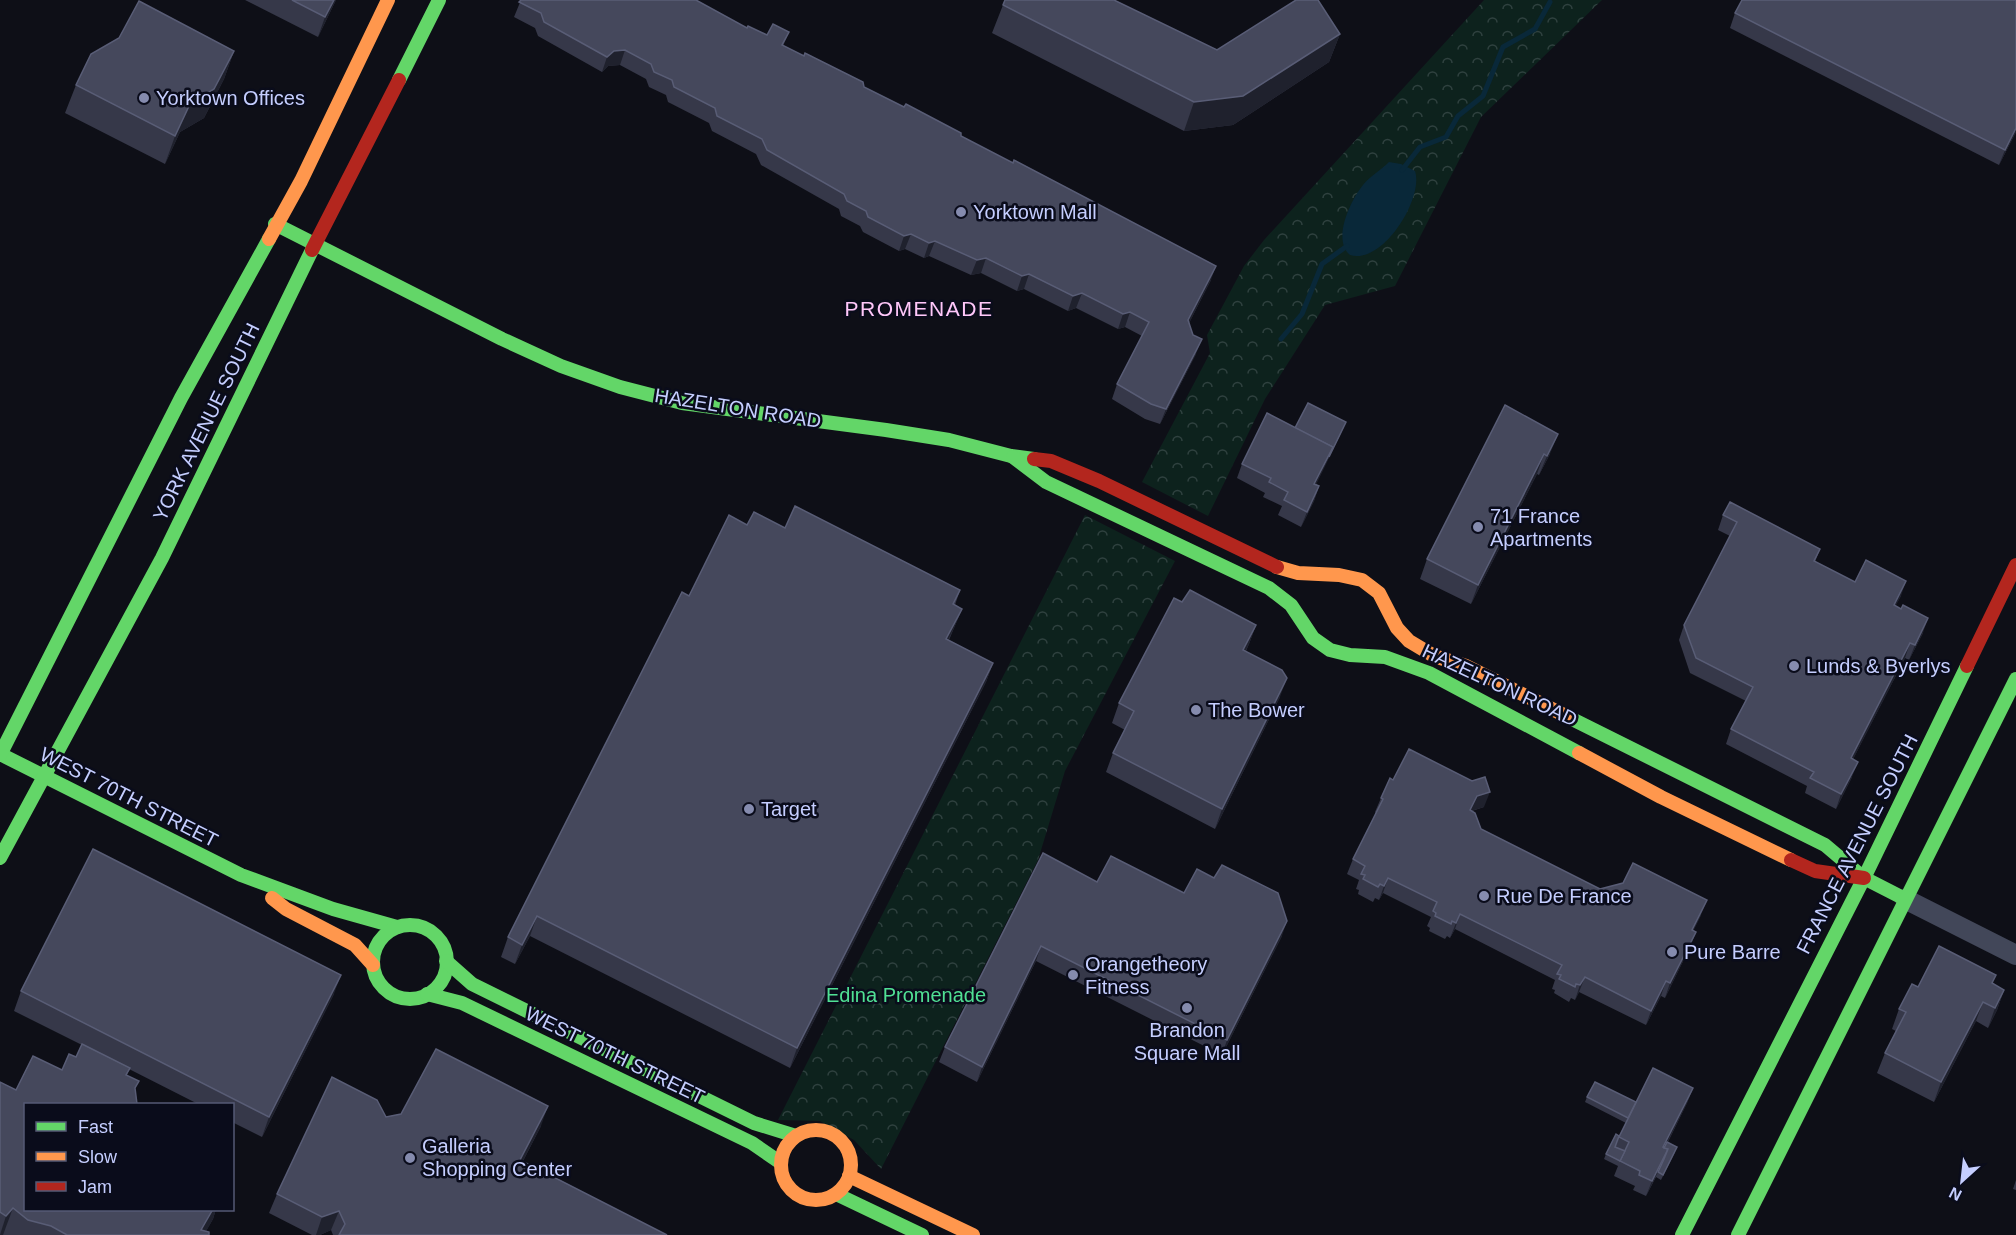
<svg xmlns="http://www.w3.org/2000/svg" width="2016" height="1235" font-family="Arial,sans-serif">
	<defs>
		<pattern id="forest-crowns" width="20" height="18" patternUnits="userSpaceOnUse" patternTransform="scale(1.5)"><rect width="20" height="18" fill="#0d221d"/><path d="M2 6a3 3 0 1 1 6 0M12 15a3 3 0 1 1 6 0" fill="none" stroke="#2f413f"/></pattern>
	</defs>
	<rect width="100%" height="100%" fill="#0e0f17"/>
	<g fill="url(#forest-crowns)">
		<path d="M1484,0H1602L1481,117L1395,286L1325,305L1265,399L1208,516L1142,482L1210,353L1207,335L1244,266L1264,240Z"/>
		<path d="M1085,515L1175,561L1065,771L1038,860L881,1169L854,1140L820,1121L778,1120Z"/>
	</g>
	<path fill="#092839" d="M1389,162L1401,164L1415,171C1424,198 1383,265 1350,255C1332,240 1350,201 1363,185C1370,176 1381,170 1389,162Z"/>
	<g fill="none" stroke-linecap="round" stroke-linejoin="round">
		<g stroke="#092839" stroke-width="5">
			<path d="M1402,170L1420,147L1446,137L1458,116L1483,96L1503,47L1535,29L1550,2"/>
			<path d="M1281,339L1302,314L1322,264L1347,246"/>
		</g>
		<path stroke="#424759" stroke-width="20" d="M1905,899L2016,955"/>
		<g stroke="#63d668" stroke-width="14">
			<path d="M399,80L439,0"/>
			<path d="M275,224L502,339L561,366L620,387L682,403L886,430L949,440L1011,456L1034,459"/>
			<path d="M1013,457L1046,482L1269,588L1291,605L1313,638L1330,650L1350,655L1385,657L1429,673L1579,753"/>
			<path d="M1570,718L1825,845L1864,878L1905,899"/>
			<path d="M0,754L241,875L333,909L397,927"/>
			<path d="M0,755L181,398L269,239"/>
			<path d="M0,858L162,558L312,250"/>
			<circle cx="410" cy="962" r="37"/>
			<path d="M446,961L472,984L754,1123L796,1136"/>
			<path d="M427,994L462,1003L752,1143L781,1163"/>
			<path d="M836,1194L922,1235"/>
			<path d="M1682,1235L1864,878L1967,666"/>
			<path d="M1738,1235L2016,679"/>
		</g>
		<g stroke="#ff974d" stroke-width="14">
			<path d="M269,239L301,181L388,0"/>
			<path d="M1277,567L1298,573L1339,575L1362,580L1379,593L1397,628L1409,641L1434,656L1466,666L1570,718"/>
			<path d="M1579,753L1661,797L1791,860"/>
			<path d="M272,898L286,909L355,945L373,965"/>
			<circle cx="816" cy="1165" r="35"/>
			<path d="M849,1176L973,1235"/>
		</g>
		<g stroke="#b3261e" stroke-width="14">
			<path d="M312,250L399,80"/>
			<path d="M1034,459L1051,461L1099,481L1277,567"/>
			<path d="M1967,666L2016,565"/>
			<path d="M1791,860L1815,871L1864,878"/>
		</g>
	</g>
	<g fill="#363849">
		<path d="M245,0H336L318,37Z"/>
		<path d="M521,0L747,28L767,35L789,32L783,46L961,136L1211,280L1189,323L1196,354L1160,424L1145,419L1112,399L1117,384L1142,336L1125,327L1118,329L1076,308L1068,311L1024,289L1017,291L981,273L971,275L929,256L924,258L905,249L899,251L863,232L860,226L841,216L839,209L761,165L756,154L712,131L709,123L668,102L666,95L649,87L646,79L620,65L608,66L602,72L538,36L535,28L514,17Z"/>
		<path d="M2016,0V132L1999,165L1730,28L1735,13Z"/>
		<path d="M1003,5L1217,50L1340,34L1329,62L1233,125L1184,131L992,33Z"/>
		<path d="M234,51L224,79L204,118L180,132L165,164L65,113L76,85Z"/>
		<path d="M1505,405L1550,454L1539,475L1537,474L1471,604L1420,579L1427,559Z"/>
		<path d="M1344,427L1316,484L1319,486L1314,501L1301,527L1278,515L1282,506L1263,497L1265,493L1237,478L1242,464L1295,428Z"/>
		<path d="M1723,515L1820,549L1815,562L1855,582L1901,596L1895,606L1923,633L1909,660L1905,658L1853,759L1852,777L1836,809L1805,793L1807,786L1726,744L1731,729L1746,701L1690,673L1679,640L1684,625L1730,536L1718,530Z"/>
		<path d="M747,525L785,528L960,590L955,605L962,609L954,628L949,640L993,663L986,682L790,1068L530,936L515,964L501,957L508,937L689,596Z"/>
		<path d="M1182,602L1256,625L1249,644L1246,651L1280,697L1215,829L1106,772L1113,753L1125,730L1112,723L1119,703Z"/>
		<path d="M1381,798L1484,807L1472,811L1481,829L1600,889L1701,915L1693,931L1696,932L1690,947L1665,998L1661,996L1646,1025L1579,992L1575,1000L1571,998L1569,1002L1554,993L1555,990L1552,989L1555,980L1455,929L1450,938L1447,936L1445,939L1429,931L1430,928L1427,926L1431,917L1383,893L1379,900L1375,898L1373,902L1358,894L1359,890L1356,889L1359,880L1347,874L1353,859L1376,813L1375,812Z"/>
		<path d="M1097,882L1184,893L1282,936L1222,1055L1036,961L977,1082L939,1062L945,1047Z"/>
		<path d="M1993,984L2004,990L1997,1010L1988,1028L1976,1021L1934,1102L1877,1073L1885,1053L1896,1031L1892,1029L1899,1009L1918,987Z"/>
		<path d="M21,991L334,994L262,1137L232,1122V1104H198L129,1069L127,1075L26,1209H216L213,1219L206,1231L209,1235H0V1082L16,1090L62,1070L76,1057L82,1045L14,1011Z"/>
		<path d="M1693,1088L1687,1103L1668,1142L1675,1152L1661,1180L1656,1177L1646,1196L1633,1190L1635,1186L1614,1176L1618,1166L1604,1159L1606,1154L1619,1136L1626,1123L1585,1102L1587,1097L1636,1102Z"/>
		<path d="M386,1117L541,1126L523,1161L667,1235H333L331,1230L320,1235H312L269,1213L277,1194Z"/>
		<path d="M2016,1180V1190L2013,1189Z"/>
	</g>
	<g fill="#1f212d">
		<path d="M334,0H336L318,37L325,17Z"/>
		<path d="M1340,34L1329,62L1233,125L1184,131L1194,102Z"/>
		<path d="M625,50L620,65L608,66L602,72L607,57L614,51Z"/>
		<path d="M234,51L224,79L204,118L180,132L165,164L175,136L190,104Z"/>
		<path d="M2016,128V132L1999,165L2005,150Z"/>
		<path d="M911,234L905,249L899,251L904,236Z"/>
		<path d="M935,241L929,256L924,258L929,243Z"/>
		<path d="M986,258L981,273L971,275L977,260Z"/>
		<path d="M1216,266L1211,280L1183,335L1188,320Z"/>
		<path d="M1029,274L1024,289L1017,291L1022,276Z"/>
		<path d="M1082,293L1076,308L1068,311L1073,296Z"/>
		<path d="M1130,312L1125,327L1118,329L1123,314Z"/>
		<path d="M1202,339L1196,354L1160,424L1166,409Z"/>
		<path d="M1558,434L1550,454L1539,475L1547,456Z"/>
		<path d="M1333,447L1327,462L1309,499L1314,484Z"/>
		<path d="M1544,454L1537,474L1471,604L1478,585Z"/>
		<path d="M1319,486L1314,501L1301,527L1307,512Z"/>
		<path d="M1906,581L1901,596L1888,620L1894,605Z"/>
		<path d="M962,609L954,628L939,659L946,639Z"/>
		<path d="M1928,618L1923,633L1909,660L1915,645Z"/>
		<path d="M1256,625L1249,644L1236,669L1243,650Z"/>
		<path d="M1910,643L1905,658L1846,773L1851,758Z"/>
		<path d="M993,663L986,682L790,1068L797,1048Z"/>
		<path d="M1287,678L1280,697L1215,829L1222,809Z"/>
		<path d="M1858,762L1852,777L1836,809L1841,794Z"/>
		<path d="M1490,792L1484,807L1471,811L1470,810L1477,796Z"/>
		<path d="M1388,878L1383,893L1379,900L1384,886Z"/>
		<path d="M1707,900L1701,915L1686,945L1692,930Z"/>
		<path d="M1460,914L1455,929L1450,938L1456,923Z"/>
		<path d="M537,916L530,936L515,964L522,945Z"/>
		<path d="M1287,921L1282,936L1222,1055L1227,1040Z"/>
		<path d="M1696,932L1690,947L1665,998L1670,983Z"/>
		<path d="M1041,946L1036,961L977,1082L982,1067Z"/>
		<path d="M341,975L334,994L262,1137L269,1117Z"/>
		<path d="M1585,977L1579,992L1575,1000L1580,985Z"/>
		<path d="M1666,981L1661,996L1646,1025L1651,1011Z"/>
		<path d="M2004,990L1997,1010L1988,1028L1995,1008Z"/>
		<path d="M1983,1002L1976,1021L1934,1102L1941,1082Z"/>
		<path d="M1693,1088L1687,1103L1660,1157L1663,1147Z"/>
		<path d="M548,1106L541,1126L513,1180L520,1160Z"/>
		<path d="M1668,1149L1662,1164L1646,1196L1652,1181Z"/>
		<path d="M13,1208L3,1235H0L6,1216Z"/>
		<path d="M213,1209H216L213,1219L204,1235L201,1230Z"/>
		<path d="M339,1211L331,1230L320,1235H316L322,1217Z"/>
	</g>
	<g fill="#45485c" stroke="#595d76" stroke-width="1.5">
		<path d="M292,0H334L325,17Z"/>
		<path d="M521,0H696L747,28L748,26L767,35L773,24L789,32L782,45L804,56L805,53L863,82L864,87L904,107L906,104L961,133V136L1013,163L1014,160L1216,266L1188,320L1193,335L1202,339L1166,409L1151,404L1117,384L1149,322L1130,312L1123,314L1082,293L1073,296L1029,274L1022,276L986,258L977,260L935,241L929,243L911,234L904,236L868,217L866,211L847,201L844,194L767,150L762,139L717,116L715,108L674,87L672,80L654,72L651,64L625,50L614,51L607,57L544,22L541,13L519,2Z"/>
		<path d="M1005,0H1114L1217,50L1296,0H1318L1340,34L1243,96L1194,102L1003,5Z"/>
		<path d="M1742,0H2016V128L2005,150L1735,13Z"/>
		<path d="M139,1L234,51L214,89L190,104L175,136L76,85L91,54L119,38Z"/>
		<path d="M1308,403L1346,422L1329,457L1333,447L1295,428Z"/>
		<path d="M1505,405L1558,434L1547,456L1544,454L1478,585L1427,559Z"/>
		<path d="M1267,413L1333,447L1314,484L1319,486L1307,512L1284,500L1288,492L1269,482L1271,478L1242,464Z"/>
		<path d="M1730,502L1820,549L1814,561L1855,582L1866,560L1906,581L1894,605L1901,609L1903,605L1928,618L1915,645L1910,643L1851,758L1858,762L1841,794L1810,778L1814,772L1731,729L1753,687L1696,658L1684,625L1737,522L1723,515Z"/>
		<path d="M795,506L960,590L953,604L962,609L946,639L993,663L797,1048L537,916L522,945L508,937L682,592L689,596L729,515L747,525L754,512L785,528Z"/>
		<path d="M1190,590L1256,625L1243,650L1282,670L1287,678L1222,809L1113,753L1134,711L1119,703L1174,598L1182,602Z"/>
		<path d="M1409,749L1472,781L1485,777L1490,792L1477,796L1470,810L1475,813L1481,829L1600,889L1623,883L1633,863L1707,900L1692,930L1696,932L1670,983L1666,981L1651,1011L1585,977L1580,985L1576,984L1575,987L1559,979L1561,975L1557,974L1562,965L1460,914L1456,923L1452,921L1451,924L1435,916L1436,913L1433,911L1437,902L1388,878L1384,886L1380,884L1378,887L1363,879L1365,875L1361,874L1365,866L1353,859L1383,799L1381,798L1390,778L1393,780Z"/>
		<path d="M93,849L341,975L269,1117L21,991Z"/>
		<path d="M1043,853L1097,882L1111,856L1184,893L1197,869L1214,878L1222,865L1278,893L1287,921L1227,1040L1041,946L982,1067L945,1047Z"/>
		<path d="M1939,946L1996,975L1992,983L2004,990L1995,1008L1983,1002L1941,1082L1885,1053L1906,1012L1899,1009L1912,984L1918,987Z"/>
		<path d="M82,1044L130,1068L126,1075L139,1081L135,1088L137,1104H26V1209H213L201,1230L209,1232V1235H67L51,1226L28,1220L13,1208L6,1216L0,1212V1082L16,1090L33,1056L62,1070L69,1054L76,1057Z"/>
		<path d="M436,1049L548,1106L520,1160L667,1235H339L345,1224L339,1211L322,1217L277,1194L332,1077L377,1100L386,1117L401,1114Z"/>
		<path d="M1653,1068L1693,1088L1663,1147L1668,1149L1652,1181L1639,1175L1640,1171L1620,1161L1629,1142L1619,1137Z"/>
		<path d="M1595,1082L1636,1102L1628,1118L1587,1097Z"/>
		<path d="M1616,1134L1619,1136L1615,1147L1625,1151L1620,1161L1606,1154Z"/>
		<path d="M1667,1142L1677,1147L1663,1175L1658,1172L1664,1159L1668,1149L1664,1148Z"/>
	</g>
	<g fill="#858bae" stroke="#0a0c1b" stroke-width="2">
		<circle cx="144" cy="98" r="6"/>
		<circle cx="961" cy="212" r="6"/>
		<circle cx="1478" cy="527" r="6"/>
		<circle cx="1794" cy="666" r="6"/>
		<circle cx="1196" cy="710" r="6"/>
		<circle cx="749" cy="809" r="6"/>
		<circle cx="1484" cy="896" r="6"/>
		<circle cx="1672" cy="952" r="6"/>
		<circle cx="1073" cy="975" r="6"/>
		<circle cx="1187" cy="1008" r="6"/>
		<circle cx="410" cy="1158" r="6"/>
	</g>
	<g text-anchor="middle" stroke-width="5" stroke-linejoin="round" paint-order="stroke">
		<g font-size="20" fill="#c5ceff" stroke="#0a0c1b" text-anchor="start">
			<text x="156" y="105">Yorktown Offices</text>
			<text x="973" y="219">Yorktown Mall</text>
			<text x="1490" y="523">71 France<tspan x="1490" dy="23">Apartments</tspan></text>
			<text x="1806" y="673">Lunds &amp; Byerlys</text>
			<text x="1208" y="717">The Bower</text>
			<text x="761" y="816">Target</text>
			<text x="1496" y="903">Rue De France</text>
			<text x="1684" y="959">Pure Barre</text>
			<text x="1085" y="971">Orangetheory<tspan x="1085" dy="23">Fitness</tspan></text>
			<text x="1187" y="1037" text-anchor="middle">Brandon<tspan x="1187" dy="23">Square Mall</tspan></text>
			<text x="422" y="1153">Galleria<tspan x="422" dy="23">Shopping Center</tspan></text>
		</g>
		<g font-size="20" fill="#c5ceff" stroke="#0a0c1b">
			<text transform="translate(738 408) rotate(9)" y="7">HAZELTON ROAD</text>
			<text transform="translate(206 422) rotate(-64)" y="7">YORK AVENUE SOUTH</text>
			<text transform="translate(1500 685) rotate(25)" y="7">HAZELTON ROAD</text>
			<text transform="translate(129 797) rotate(27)" y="7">WEST 70TH STREET</text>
			<text transform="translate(1857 844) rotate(-63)" y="7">FRANCE AVENUE SOUTH</text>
			<text transform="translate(615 1055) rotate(26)" y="7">WEST 70TH STREET</text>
		</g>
		<g font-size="20" fill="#50e094" stroke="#0a0c1b">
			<text x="906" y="1002">Edina Promenade</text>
		</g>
		<g font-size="21" letter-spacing="1.5" fill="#ffc7fa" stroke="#0a0c1b">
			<text x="919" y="316">PROMENADE</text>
		</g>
	</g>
	<rect x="24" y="1103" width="210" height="108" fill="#0a0c1b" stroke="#555a76" stroke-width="1.5"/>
	<rect x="36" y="1122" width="30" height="9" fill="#63d668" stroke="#555a76" stroke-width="1.5"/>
	<text x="78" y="1133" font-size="18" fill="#c5ceff">Fast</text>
	<rect x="36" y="1152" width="30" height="9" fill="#ff974d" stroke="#555a76" stroke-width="1.5"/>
	<text x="78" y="1163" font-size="18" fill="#c5ceff">Slow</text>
	<rect x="36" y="1182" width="30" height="9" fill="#b3261e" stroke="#555a76" stroke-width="1.5"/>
	<text x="78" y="1193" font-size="18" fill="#c5ceff">Jam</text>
	<g transform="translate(1962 1181) rotate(207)" stroke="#0a0c1b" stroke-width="4.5" paint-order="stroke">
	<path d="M0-4.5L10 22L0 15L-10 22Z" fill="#c5ceff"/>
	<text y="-9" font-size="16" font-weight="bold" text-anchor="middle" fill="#c5ceff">N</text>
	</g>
</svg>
